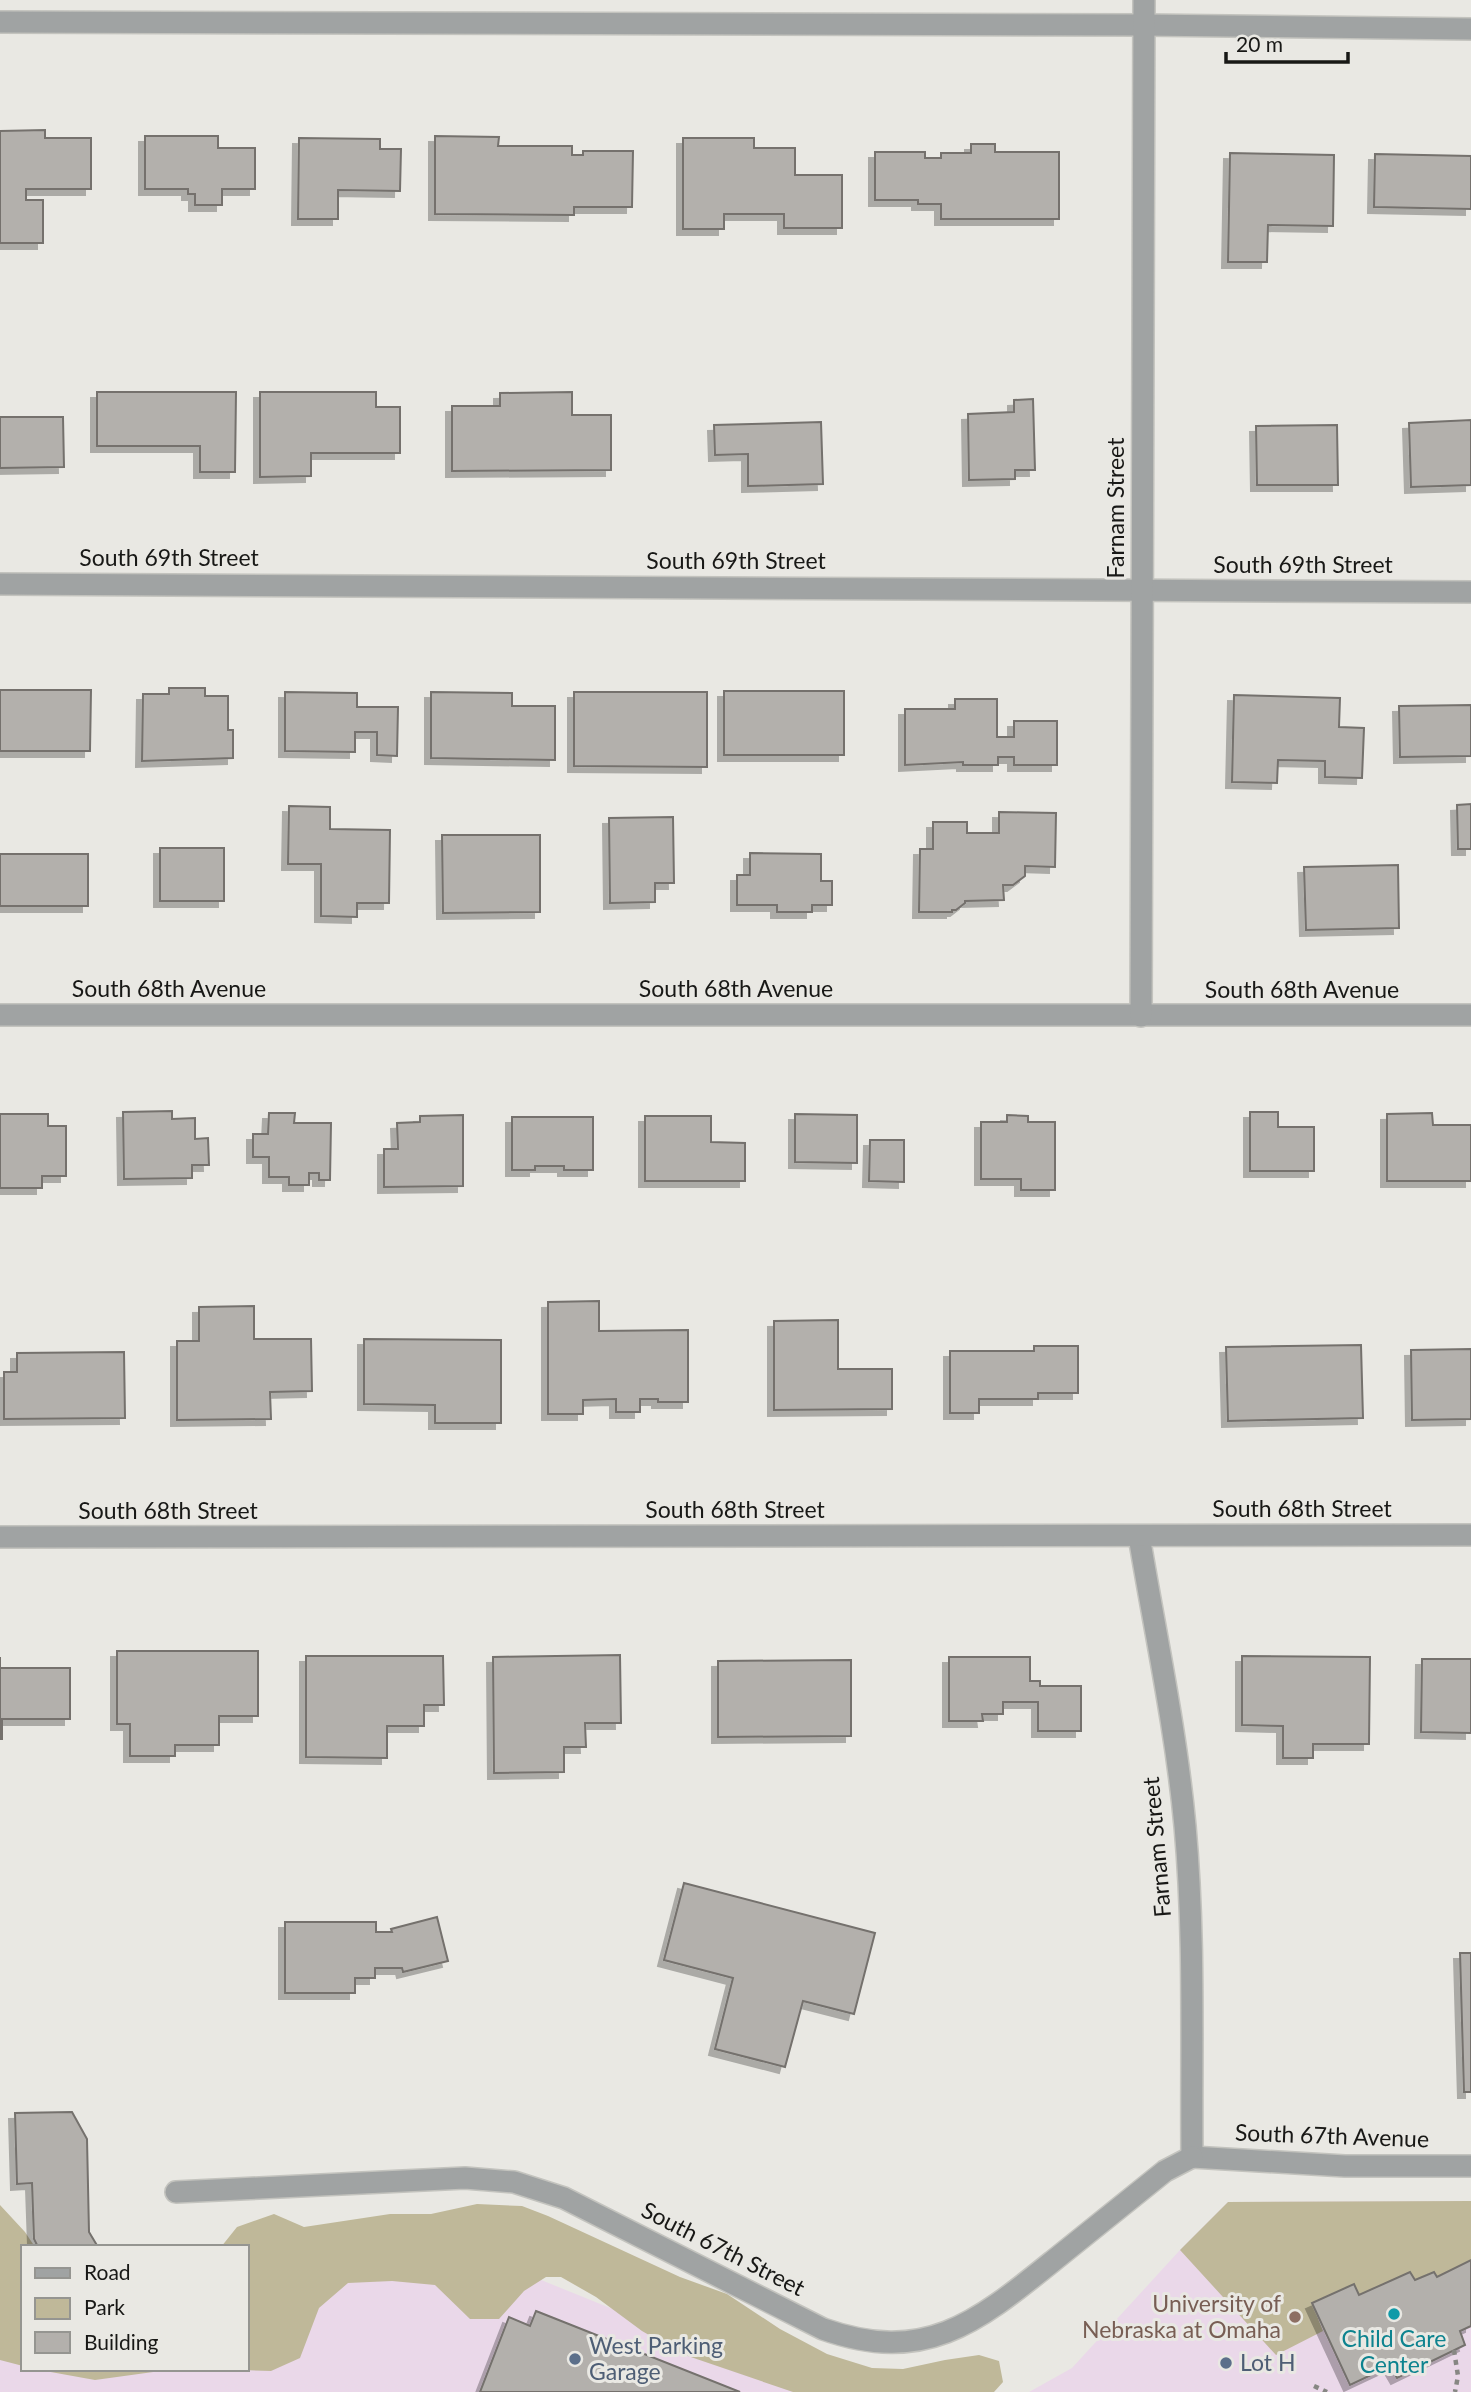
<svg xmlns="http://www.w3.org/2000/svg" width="1471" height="2392" font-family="Lato,sans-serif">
	<defs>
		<filter id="shadow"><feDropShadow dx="-6" dy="6" stdDeviation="0" flood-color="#0004"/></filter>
	</defs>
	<rect width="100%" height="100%" fill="#e9e8e3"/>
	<g fill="#ead8e9">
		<path d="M1471,2201V2392H1029L1072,2368L1180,2250L1228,2202Z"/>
		<path d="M504,2265L818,2392H0V2349H23V2369H247V2285Z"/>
	</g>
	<g fill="#bfb899">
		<path d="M1471,2201V2260L1437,2277L1433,2272L1415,2280L1410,2272L1359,2295L1354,2285L1312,2303L1323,2331L1276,2355L1180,2250L1228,2202Z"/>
		<path d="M477,2204L522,2206L548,2216L680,2277L727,2294L780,2329L827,2354L872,2368L903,2369L945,2360L979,2355L999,2361L1003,2382L994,2392H793L682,2354L642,2331L596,2297L561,2277H546L524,2291L499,2319H470L435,2285L392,2281L348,2283L319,2308L300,2358L271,2371L214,2369H247V2247H221L237,2227L274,2214L304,2227L390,2214H431Z"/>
		<path d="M0,2205L25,2232L35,2247H23V2366L0,2360Z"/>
		<path d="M34,2369H175L95,2380Z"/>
	</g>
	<g fill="#b3b0ac" stroke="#74716d" stroke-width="2" filter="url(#shadow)">
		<path d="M45,130V138H91V189H26V200H43V243H0V131Z"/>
		<path d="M145,136H218V148H255V189H222V205H195V194H188V189H145Z"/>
		<path d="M435,136L499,137L498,146H572V155H583V151H633L632,207H574V215L435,214Z"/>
		<path d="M299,138L380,139V149H401L400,191L338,190V219H298Z"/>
		<path d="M683,138H754V148H795V175H842V228H784V214H724V229H683Z"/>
		<path d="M971,144H995V152H1059V219H941V204H918V200H875V152H925V158H941V153H971Z"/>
		<path d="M1230,153L1334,155L1333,226L1268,225L1267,262H1228Z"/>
		<path d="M1375,154L1471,156V209L1374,207Z"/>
		<path d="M97,392H236L235,472H200V446H97Z"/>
		<path d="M260,392H376V407H400V453H311V476L260,477Z"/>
		<path d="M572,392V415H611V470L452,471V406H500V393Z"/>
		<path d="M1033,399L1035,470H1015V479L969,480L968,414L1014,412V400Z"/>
		<path d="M0,417H63L64,467L0,468Z"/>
		<path d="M1471,420V485L1411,487L1409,423Z"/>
		<path d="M821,422L823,484L748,486V454L715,455L714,425Z"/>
		<path d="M1337,425L1338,485H1257L1256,426Z"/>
		<path d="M169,688H205V696H228V730H233V758L142,761L143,694H169Z"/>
		<path d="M0,690H91L90,751H0Z"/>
		<rect x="724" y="691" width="120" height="64"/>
		<path d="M285,692L357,693V707H398L397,756L377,755V732H355V752L285,751Z"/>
		<path d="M431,692L512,693V706H555V760L431,758Z"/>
		<path d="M574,692H707V767L574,766Z"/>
		<path d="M1234,695L1340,698L1339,727L1364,728L1362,778L1325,777V761L1278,760L1277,783L1232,782Z"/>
		<path d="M955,699H997V737H1014V721H1057V765H1014V757H998V765H963V762L905,765V709H955Z"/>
		<path d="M1471,705V756L1400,757L1399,706Z"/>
		<path d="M1471,804V849H1458L1457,805Z"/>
		<path d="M289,806L330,807V829L390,830L389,903H357V917L321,916V864H288Z"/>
		<path d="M999,812L1056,813L1055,867L1025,866V876L1013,885H1003L1004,900L965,901V903L956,910H952V912H919L920,849H933V822H967V833H999Z"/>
		<path d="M673,817L674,883H655V902L610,903L609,818Z"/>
		<path d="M442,835H540V912L443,913Z"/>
		<rect x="160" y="848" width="64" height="53"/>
		<path d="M750,853L821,854V881H832V905H812V912H777V905H737V875H750Z"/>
		<rect x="0" y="854" width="88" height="52"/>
		<path d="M1398,865L1399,928L1306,930L1304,867Z"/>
		<path d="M172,1111V1119L195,1118V1139L208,1138L209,1165H192V1178L124,1179L123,1112Z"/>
		<path d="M1250,1112H1278V1127H1314V1171H1250Z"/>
		<path d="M269,1113H295L294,1123H331L330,1180H319V1173H309V1185H289V1177H269V1157H253V1134H268Z"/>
		<path d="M1432,1113L1433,1125H1471V1181H1387V1114Z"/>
		<path d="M0,1114H48V1126H66V1176H42V1188H0Z"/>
		<path d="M795,1114L857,1115V1163L795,1162Z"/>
		<path d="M463,1115V1186L384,1187V1149H398L397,1123L420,1122V1116Z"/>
		<path d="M1007,1115L1028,1116V1122H1055V1190H1021V1179H981V1122H1007Z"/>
		<path d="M645,1116H711V1142L745,1143V1181H645Z"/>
		<path d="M512,1117H593V1170H564V1166H535V1170H512Z"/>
		<path d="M870,1140H904V1182L869,1181Z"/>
		<path d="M599,1301V1331L688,1330V1402H658V1399H640V1412H616V1399L583,1400V1414H548V1302Z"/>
		<path d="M254,1306V1339H311L312,1391L270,1392L271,1419L177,1420V1341H199V1307Z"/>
		<path d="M838,1320V1369H892V1409L774,1410V1321Z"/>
		<path d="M364,1339L501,1340V1423H435V1405L364,1404Z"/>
		<path d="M1361,1345L1363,1418L1228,1421L1226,1347Z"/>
		<path d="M1034,1346H1078V1393H1038V1399H979V1413H950V1351H1034Z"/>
		<path d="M1471,1349V1419L1412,1420L1411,1350Z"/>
		<path d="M124,1352L125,1418L4,1419V1372H17V1353Z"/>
		<path d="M117,1651H258V1716H219V1745H175V1756H130V1724H117Z"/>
		<path d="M620,1655L621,1723H585L586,1747H564V1772L494,1773L493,1657Z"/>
		<path d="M306,1656H443L444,1705H424V1726H387V1758L306,1757Z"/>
		<path d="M1242,1656L1370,1657L1369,1744H1313V1758H1283V1726L1242,1725Z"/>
		<path d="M0,1657V1668H70V1719H2V1739H0Z"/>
		<path d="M949,1657H1030V1681H1040V1686H1081V1731H1038V1702H1003V1714H982L983,1721H949Z"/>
		<path d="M1422,1659H1471V1733L1421,1732Z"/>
		<path d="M851,1660V1736L718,1737V1661Z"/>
		<path d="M684,1883L875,1933L854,2014L803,2001L785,2067L715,2049L733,1978L664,1960Z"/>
		<path d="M437,1917L448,1961L403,1972L402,1968H375V1978H355V1993H285V1922H376V1932H392L391,1929Z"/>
		<path d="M1460,1953H1471V2092H1464Z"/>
		<path d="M72,2112L87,2139L89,2232L98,2247H38L34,2239L32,2183L17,2184L15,2113Z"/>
		<path d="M1471,2260V2326L1460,2331L1465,2345L1397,2378L1390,2366L1350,2385L1312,2303L1354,2284L1359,2295L1410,2272L1415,2280L1434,2272L1437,2277Z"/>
		<path d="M536,2311L740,2392H480L509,2317L530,2326Z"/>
	</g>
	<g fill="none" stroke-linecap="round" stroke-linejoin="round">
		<defs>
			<g id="minor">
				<path d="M0,22L1144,25L1471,29"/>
				<path d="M0,584L1471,592"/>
				<path d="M0,1015H1471"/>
				<path d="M1141,1016L1144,0"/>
				<path d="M1139,1536C1155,1632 1176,1729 1185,1826C1195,1936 1191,2047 1192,2157"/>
				<path d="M0,1537L1471,1535"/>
				<path d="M1192,2157L1345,2166H1471"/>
				<path d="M176,2192L465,2178L514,2182L564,2198L823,2329C925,2365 976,2323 1053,2261C1090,2231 1128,2201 1165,2171L1192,2157"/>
			</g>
		</defs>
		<use href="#minor" stroke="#c3c3be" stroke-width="24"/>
		<g stroke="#878783" stroke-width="4.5" stroke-dasharray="5 5" stroke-linecap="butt">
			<path d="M1454,2350L1458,2376L1455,2392"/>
			<path d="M1314,2386L1327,2392"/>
		</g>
		<use href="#minor" stroke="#a0a3a3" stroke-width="21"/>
	</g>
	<circle fill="#0f9aa8" stroke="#e9e8e3" stroke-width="2.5" cx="1394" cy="2314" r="7"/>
	<circle fill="#8d6e63" stroke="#e9e8e3" stroke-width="2.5" cx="1295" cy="2317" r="7"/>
	<g fill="#5c6f8a" stroke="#e9e8e3" stroke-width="2.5">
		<circle cx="575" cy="2359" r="7"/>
		<circle cx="1226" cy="2363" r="7"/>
	</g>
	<g text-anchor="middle" stroke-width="6" stroke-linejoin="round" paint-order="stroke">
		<g font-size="23" fill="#181816" stroke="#e9e8e3">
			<text transform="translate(1116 508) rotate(-90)" y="8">Farnam Street</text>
			<text x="169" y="566">South 69th Street</text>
			<text x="736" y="569">South 69th Street</text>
			<text x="1303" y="573">South 69th Street</text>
			<text x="169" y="997">South 68th Avenue</text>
			<text x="736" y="997">South 68th Avenue</text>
			<text x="1302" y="998">South 68th Avenue</text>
			<text x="1302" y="1517">South 68th Street</text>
			<text x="735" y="1518">South 68th Street</text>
			<text x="168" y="1519">South 68th Street</text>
			<text transform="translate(1157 1847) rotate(-95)" y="8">Farnam Street</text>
			<text transform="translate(1332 2136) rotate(2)" y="8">South 67th Avenue</text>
			<text transform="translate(723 2249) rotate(27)" y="8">South 67th Street</text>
		</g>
		<g font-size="23" fill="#785e54" stroke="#e9e8e3" text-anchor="end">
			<text x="1281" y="2312">University of<tspan x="1281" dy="26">Nebraska at Omaha</tspan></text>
		</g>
		<g font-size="23" fill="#0d838f" stroke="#e9e8e3">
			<text x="1394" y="2347">Child Care<tspan x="1394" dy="26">Center</tspan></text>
		</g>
		<g font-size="23" fill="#4e5e75" stroke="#e9e8e3" text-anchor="start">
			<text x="589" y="2354">West Parking<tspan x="589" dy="26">Garage</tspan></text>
			<text x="1240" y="2371">Lot H</text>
		</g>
	</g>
	<rect x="21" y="2245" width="228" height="126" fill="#e9e8e3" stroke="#959591" stroke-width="2"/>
	<rect x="35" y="2268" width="35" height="10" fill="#a0a3a3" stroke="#959591" stroke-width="2"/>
	<text x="84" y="2280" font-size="21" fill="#181816">Road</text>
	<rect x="35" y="2298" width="35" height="21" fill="#bfb899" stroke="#959591" stroke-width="2"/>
	<text x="84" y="2315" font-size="21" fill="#181816">Park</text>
	<rect x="35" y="2332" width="35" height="21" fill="#b3b0ac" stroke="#959591" stroke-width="2"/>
	<text x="84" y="2350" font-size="21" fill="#181816">Building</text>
	<path d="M1226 52v10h122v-10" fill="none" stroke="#181816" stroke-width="3.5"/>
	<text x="1236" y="52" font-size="21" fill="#181816" stroke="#e9e8e3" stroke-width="5" paint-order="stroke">20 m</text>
</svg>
